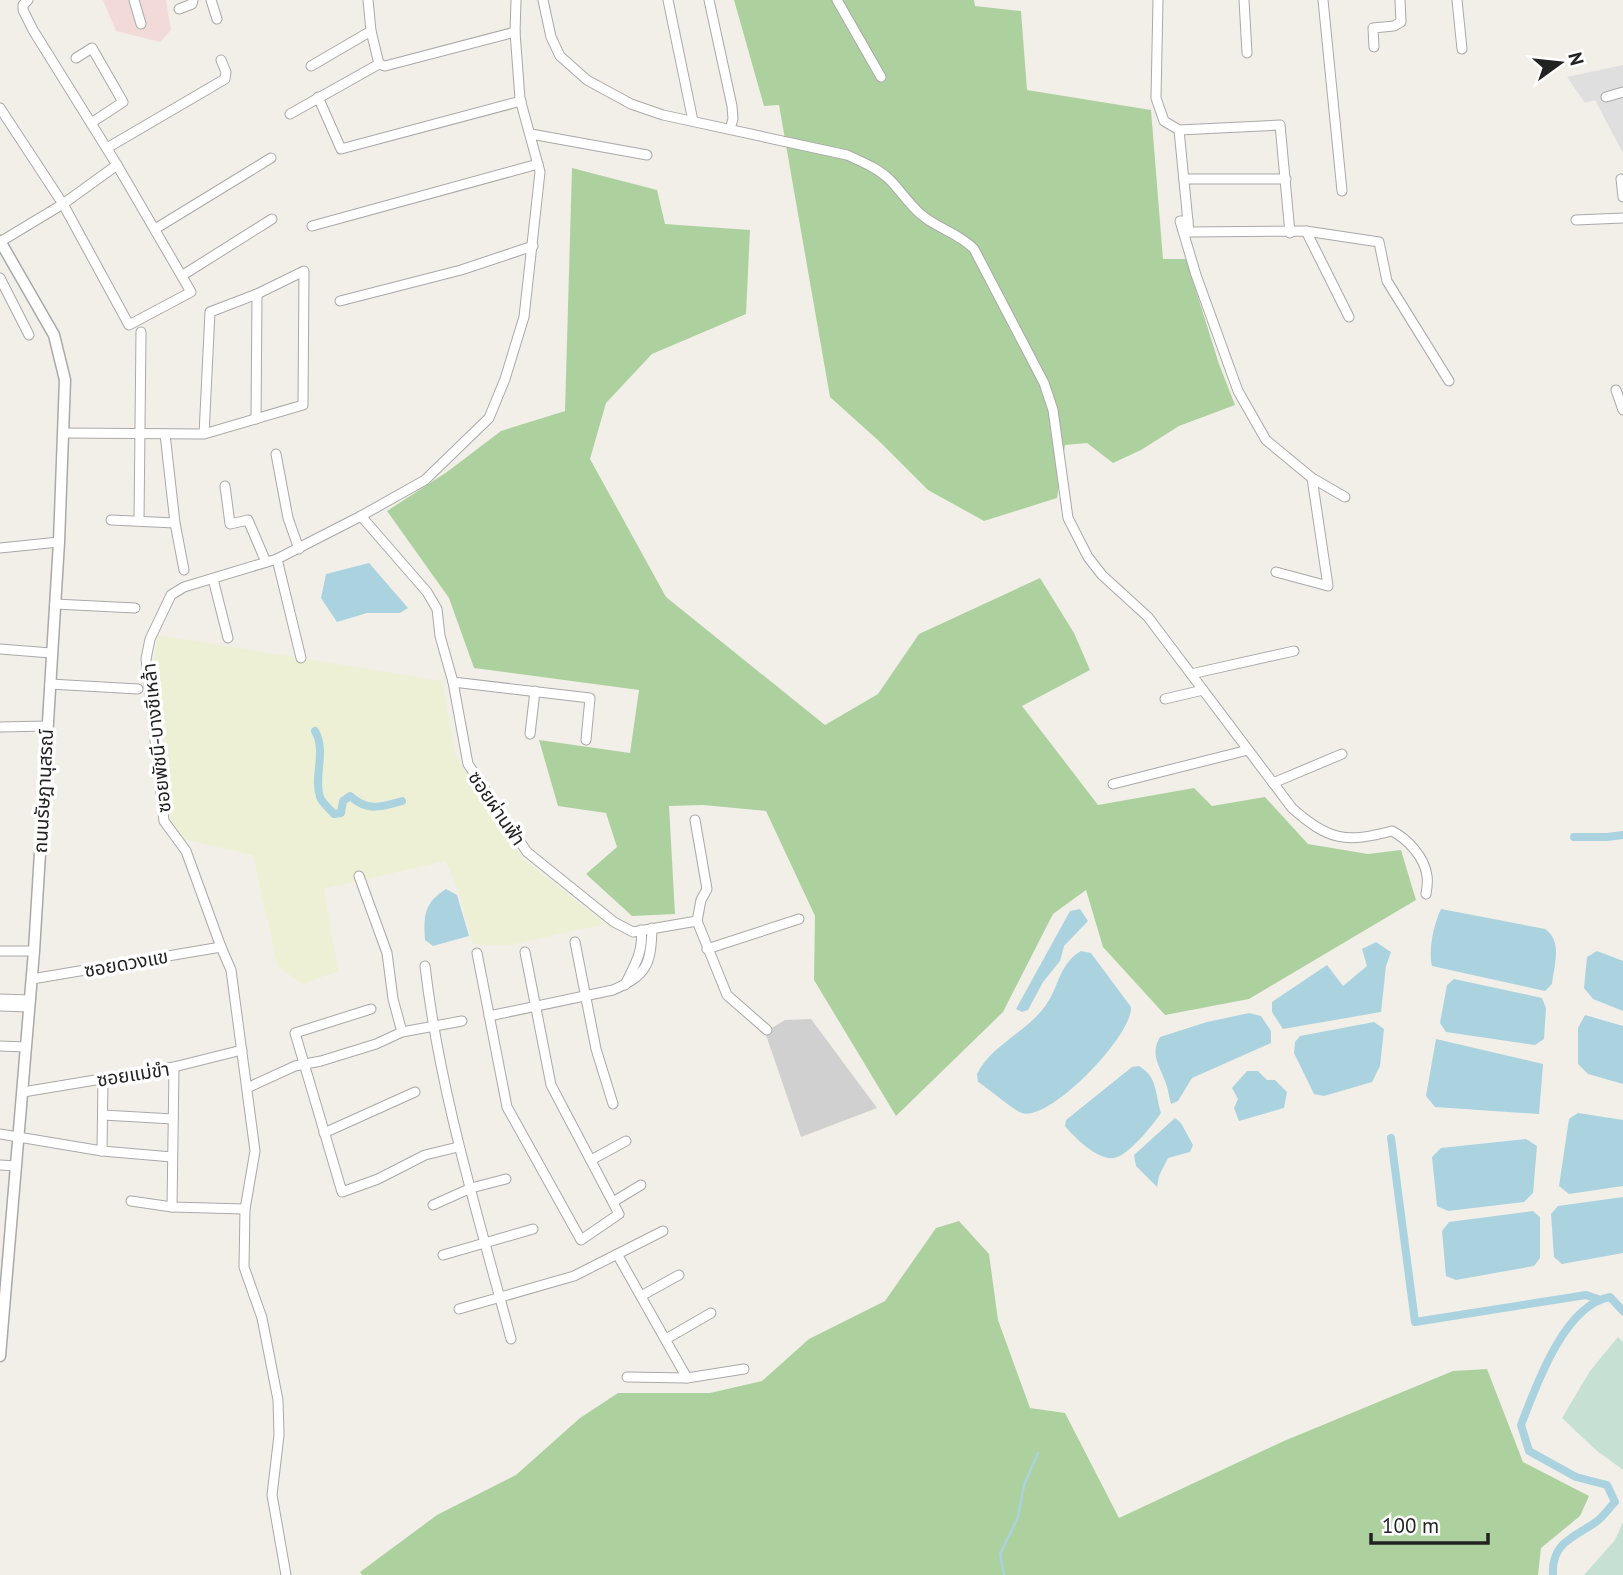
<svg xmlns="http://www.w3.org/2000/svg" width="1623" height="1575" font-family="'PT Sans','Noto Sans Thai',sans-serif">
	<rect width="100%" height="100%" fill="#f2efe9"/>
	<path fill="#e0dfdf" d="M1623,65V153L1595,100L1585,103L1567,77Z"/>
	<path fill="#f2dad9" d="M103,0H166L171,30L160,42L116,31Z"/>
	<path fill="#d0d0d0" d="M811,1019L877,1108L801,1137L765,1032L785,1020Z"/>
	<path fill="#eef0d5" d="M158,635L442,681L456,757L523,859L606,924L504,946L473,944L458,889L446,861L324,889L338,971L303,984L278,967L253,855L182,839L170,817L152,675Z"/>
	<g fill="#add19e">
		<path d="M734,0H974L975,6L1021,11L1027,90L1151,110L1163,259H1186L1219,364L1235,405L1179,426L1141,450L1113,463L1087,443L1065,445L1057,498L984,521L928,490L880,442L830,397L779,105L764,106Z"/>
		<path d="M572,168L657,190L665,224L750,230L746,314L652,354L606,403L590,459L666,597L825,725L878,694L919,634L1040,578L1074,633L1090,670L1022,706L1098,805L1194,788L1212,806L1265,797L1308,844L1368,854L1401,850L1416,900L1249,999L1165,1015L1103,947L1086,890L1053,914L1003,1012L896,1116L814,980L815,916L766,811L703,805L669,806L675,914L632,916L586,874L617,847L606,813L558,806L539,740L630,753L639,690L474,668L449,598L387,511L447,472L501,431L565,411Z"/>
		<path d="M959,1221L989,1254L998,1320L1030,1408L1065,1413L1119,1518L1284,1441L1453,1371L1487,1369L1523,1462L1589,1496L1580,1516L1541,1548L1538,1575H362L360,1572L437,1515L516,1475L580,1418L618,1393H710L762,1381L809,1339L885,1301L936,1228Z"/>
	</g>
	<g fill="#c6e0d4">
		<path d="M1618,1337L1623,1342V1470L1596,1450L1562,1418L1590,1371Z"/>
		<path d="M1623,1522V1575H1584L1615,1540Z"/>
	</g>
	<g fill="#aad3df">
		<path d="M369,563L408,608L400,613H367L337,622L321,598L326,574Z"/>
		<path d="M446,889L457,895L469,936L433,946L425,940C423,915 425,902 446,889Z"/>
		<path d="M1080,909L1088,921L1064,946L1060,961L1043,982L1028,1010L1022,1012L1016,1009L1070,911Z"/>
		<path d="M1441,909L1545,929C1563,941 1554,965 1552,984L1545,991L1432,966C1428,950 1434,923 1441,909Z"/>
		<path d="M1376,942L1391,952L1386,966L1381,1012L1283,1029L1272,1012V1002L1327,965L1343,986L1367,966L1362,949Z"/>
		<path d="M1081,951L1091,953L1131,1007C1133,1035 1050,1122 1022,1113C1013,1110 988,1088 978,1082L977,1074C990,1047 1024,1033 1043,1009C1059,990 1058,964 1081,951Z"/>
		<path d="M1597,951L1623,961V1011L1593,999L1584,988L1587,957Z"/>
		<path d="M1454,979L1542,998L1546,1008L1544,1039L1535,1045L1446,1032L1440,1023L1447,985Z"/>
		<path d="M1249,1013L1261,1016L1271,1031V1043L1192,1078L1178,1101L1171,1104C1169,1097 1168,1088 1165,1081C1159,1065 1150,1054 1160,1037L1207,1022Z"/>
		<path d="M1585,1015L1623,1026V1084L1588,1074L1578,1064V1028Z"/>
		<path d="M1374,1022L1384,1029L1380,1066L1372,1082L1324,1096L1314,1094L1294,1053L1295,1042L1300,1036Z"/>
		<path d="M1436,1039L1543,1064L1539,1114L1435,1107L1426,1096Z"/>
		<path d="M1139,1066C1158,1077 1155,1094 1161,1113C1153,1125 1128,1156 1114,1158C1097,1160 1075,1138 1065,1126L1066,1120L1132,1067Z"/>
		<path d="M1247,1071H1258L1267,1080H1275L1287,1092L1284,1108L1239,1121L1234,1108L1238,1099L1232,1088Z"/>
		<path d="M1578,1113L1623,1120V1186L1569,1194L1559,1186L1569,1119Z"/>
		<path d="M1175,1118L1181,1123L1193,1145L1190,1152L1168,1158L1159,1176L1157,1187L1136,1166L1134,1155Z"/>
		<path d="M1526,1139L1537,1146L1533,1193L1524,1202L1448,1211L1437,1206L1432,1157L1441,1148Z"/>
		<path d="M1623,1197V1253L1562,1264L1554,1257L1551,1214L1558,1206Z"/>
		<path d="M1533,1211L1540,1217V1258L1534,1266L1456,1280L1446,1276L1442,1231L1449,1222Z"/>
	</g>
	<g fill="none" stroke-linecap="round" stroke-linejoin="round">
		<path stroke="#aad3df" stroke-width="2.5" d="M1004,1575L1000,1554L1018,1517L1024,1485L1038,1453"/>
		<g stroke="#aad3df" stroke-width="8">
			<path d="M315,731C327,752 313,776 320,797C322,803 330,809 334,814L341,813L343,801L350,796C368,812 381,807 402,801"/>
			<path d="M1574,837H1607L1623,835"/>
			<path d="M1391,1138L1415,1322L1586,1295L1598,1299"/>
			<path d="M1553,1575C1551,1542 1575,1537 1596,1522C1603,1517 1609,1508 1615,1502L1607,1485L1576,1477L1529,1451L1521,1425C1536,1386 1564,1305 1610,1297L1623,1311"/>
		</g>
		<defs>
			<g id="minor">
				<path d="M134,0L141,24"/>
				<path d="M211,0L217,19"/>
				<path d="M368,0L371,31L379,64"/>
				<path d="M543,0L551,37L560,56L587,80L631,104L663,115L847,155C862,162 878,168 890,180C901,191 910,206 923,216C939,229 960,234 974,249L1044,383L1053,410L1068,518L1088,557L1102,575L1148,617L1292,808C1329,841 1346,843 1392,831C1408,839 1425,858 1427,876C1428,881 1427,888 1426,894"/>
				<path d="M668,0L693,121"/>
				<path d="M709,0L732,106L733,119L730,129"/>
				<path d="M837,0L881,77"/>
				<path d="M1158,0L1156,98L1164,121L1179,130L1280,125L1290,233"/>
				<path d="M1244,0L1247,53"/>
				<path d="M1323,0L1342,191"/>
				<path d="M1457,0L1462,49"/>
				<path d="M179,9L192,4L193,0"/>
				<path d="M1374,47L1373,28L1394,26L1401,22L1400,0"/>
				<path d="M76,58L92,48L123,102L91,123"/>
				<path d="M311,66L371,31"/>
				<path d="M318,97L341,149L521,101"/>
				<path d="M1606,97L1623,92"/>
				<path d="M0,108L63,204L129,325L191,292L117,165L33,30L23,10V5L28,0"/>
				<path d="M290,114L379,64L385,66L515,32"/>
				<path d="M1179,130L1189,232L1306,231L1379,242L1387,281L1449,381"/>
				<path d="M531,134L647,155"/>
				<path d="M107,148L225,79L226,72L221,60"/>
				<path d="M1184,179H1286"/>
				<path d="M1621,179L1623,197"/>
				<path d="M1576,220L1623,218"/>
				<path d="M1188,221H1180L1196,275L1238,391L1266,440L1312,478L1345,497"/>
				<path d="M312,226L538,164"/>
				<path d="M155,229L271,158"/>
				<path d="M1306,231L1349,317"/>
				<path d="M0,242L63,204L117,165"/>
				<path d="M183,275L272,219"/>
				<path d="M0,278L29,335"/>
				<path d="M340,301L461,270L533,246"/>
				<path d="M1616,390L1623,410"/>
				<path d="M256,419L257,294"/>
				<path d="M64,433L204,434L303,405L304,271L257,294L210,312L204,434"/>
				<path d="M165,434L175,523L184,570"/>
				<path d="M276,454L288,518L299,549"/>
				<path d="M225,486L230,524L248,520L266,562"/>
				<path d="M361,516L427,592L437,609L440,636L453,682L468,764L527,852L614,922L633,932L697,921"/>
				<path d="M111,520L175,523"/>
				<path d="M139,521L141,332"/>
				<path d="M0,548L59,542"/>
				<path d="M277,559L301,658"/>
				<path d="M1276,572L1328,586L1312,478"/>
				<path d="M213,579L228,638"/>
				<path d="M55,604L135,608"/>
				<path d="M0,649L51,653"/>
				<path d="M1191,674L1294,651"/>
				<path d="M453,682L590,698L586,740"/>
				<path d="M50,684L138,689"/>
				<path d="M1165,699L1203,690"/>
				<path d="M0,727L47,726"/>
				<path d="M530,734L535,691"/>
				<path d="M1273,783L1342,754"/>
				<path d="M1113,784L1248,750"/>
				<path d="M695,820L707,889L701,900L697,921"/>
				<path d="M359,876L387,953L393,999L402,1032"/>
				<path d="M697,921L727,995L767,1030"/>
				<path d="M575,942L596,1049L613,1104"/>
				<path d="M707,949L799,919"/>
				<path d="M0,951H34"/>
				<path d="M477,953L507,1107L581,1240L619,1214L551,1085L525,952"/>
				<path d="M425,966C440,1094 478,1215 511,1339"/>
				<path d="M32,979L221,947"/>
				<path d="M625,985C634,966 644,951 641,930"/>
				<path d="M0,999L30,1000"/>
				<path d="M0,1006L29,1007"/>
				<path d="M371,1009L295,1033L342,1192L378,1179L425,1155L458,1147"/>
				<path d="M489,1016L613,990C647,975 651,965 652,928"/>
				<path d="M0,1046L25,1047"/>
				<path d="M247,1088L295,1066L321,1061L376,1044L402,1032L462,1021"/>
				<path d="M23,1092L174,1067L242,1050"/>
				<path d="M103,1115L173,1119"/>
				<path d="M324,1133L415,1092"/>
				<path d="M0,1134L102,1151L172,1157"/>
				<path d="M102,1151L103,1079"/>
				<path d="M591,1160L626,1141"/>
				<path d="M0,1165L16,1166"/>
				<path d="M131,1201L172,1207L245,1209"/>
				<path d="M613,1202L641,1185"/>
				<path d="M433,1205L471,1188L506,1179"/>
				<path d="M172,1207L174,1067"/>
				<path d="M617,1254L687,1378"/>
				<path d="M443,1255L533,1229"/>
				<path d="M641,1296L679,1275"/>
				<path d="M459,1309L574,1276L663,1231"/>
				<path d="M666,1339L711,1313"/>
				<path d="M627,1377L687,1378L744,1369"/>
				<path d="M286,1575L272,1495L279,1435L278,1400L262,1318L244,1267L245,1209L255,1151L231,970L221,947L186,851L164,821L146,659L150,639L171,595L184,587L277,559L361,516L425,480L489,418L505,379L524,317L540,172L520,99L515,32L516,0"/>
			</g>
			<path id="tertiary" d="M0,241L54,335L65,380L59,542L34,951L0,1356"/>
		</defs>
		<use href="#minor" stroke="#a9a9a9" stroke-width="11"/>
		<use href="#tertiary" stroke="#a9a9a9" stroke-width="13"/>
		<use href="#minor" stroke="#fff" stroke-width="9"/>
		<use href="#tertiary" stroke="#fff" stroke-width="10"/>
	</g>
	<g text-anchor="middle" stroke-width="7" stroke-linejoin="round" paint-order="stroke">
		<g font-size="19" fill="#222" stroke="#fff">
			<text transform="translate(156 738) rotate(-96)" y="7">ซอยพัชนี-บางชีเหล้า</text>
			<text transform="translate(43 791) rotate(-87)" y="7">ถนนรัษฎานุสรณ์</text>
			<text transform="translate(497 808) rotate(56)" y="7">ซอยผ่านฟ้า</text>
			<text transform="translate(126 963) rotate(-10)" y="7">ซอยดวงแข</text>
			<text transform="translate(133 1074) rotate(-9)" y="7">ซอยแม่ขำ</text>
		</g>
	</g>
	<g transform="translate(1560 63) rotate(75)" stroke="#ffffff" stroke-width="5" paint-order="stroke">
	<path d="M0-5L12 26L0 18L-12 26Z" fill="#222222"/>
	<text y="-10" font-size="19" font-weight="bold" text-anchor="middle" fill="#222222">N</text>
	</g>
	<path d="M1371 1533v10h117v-10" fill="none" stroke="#222222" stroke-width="3.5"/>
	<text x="1382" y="1533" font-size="21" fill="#222222" stroke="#ffffff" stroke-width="5" paint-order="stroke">100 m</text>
</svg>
